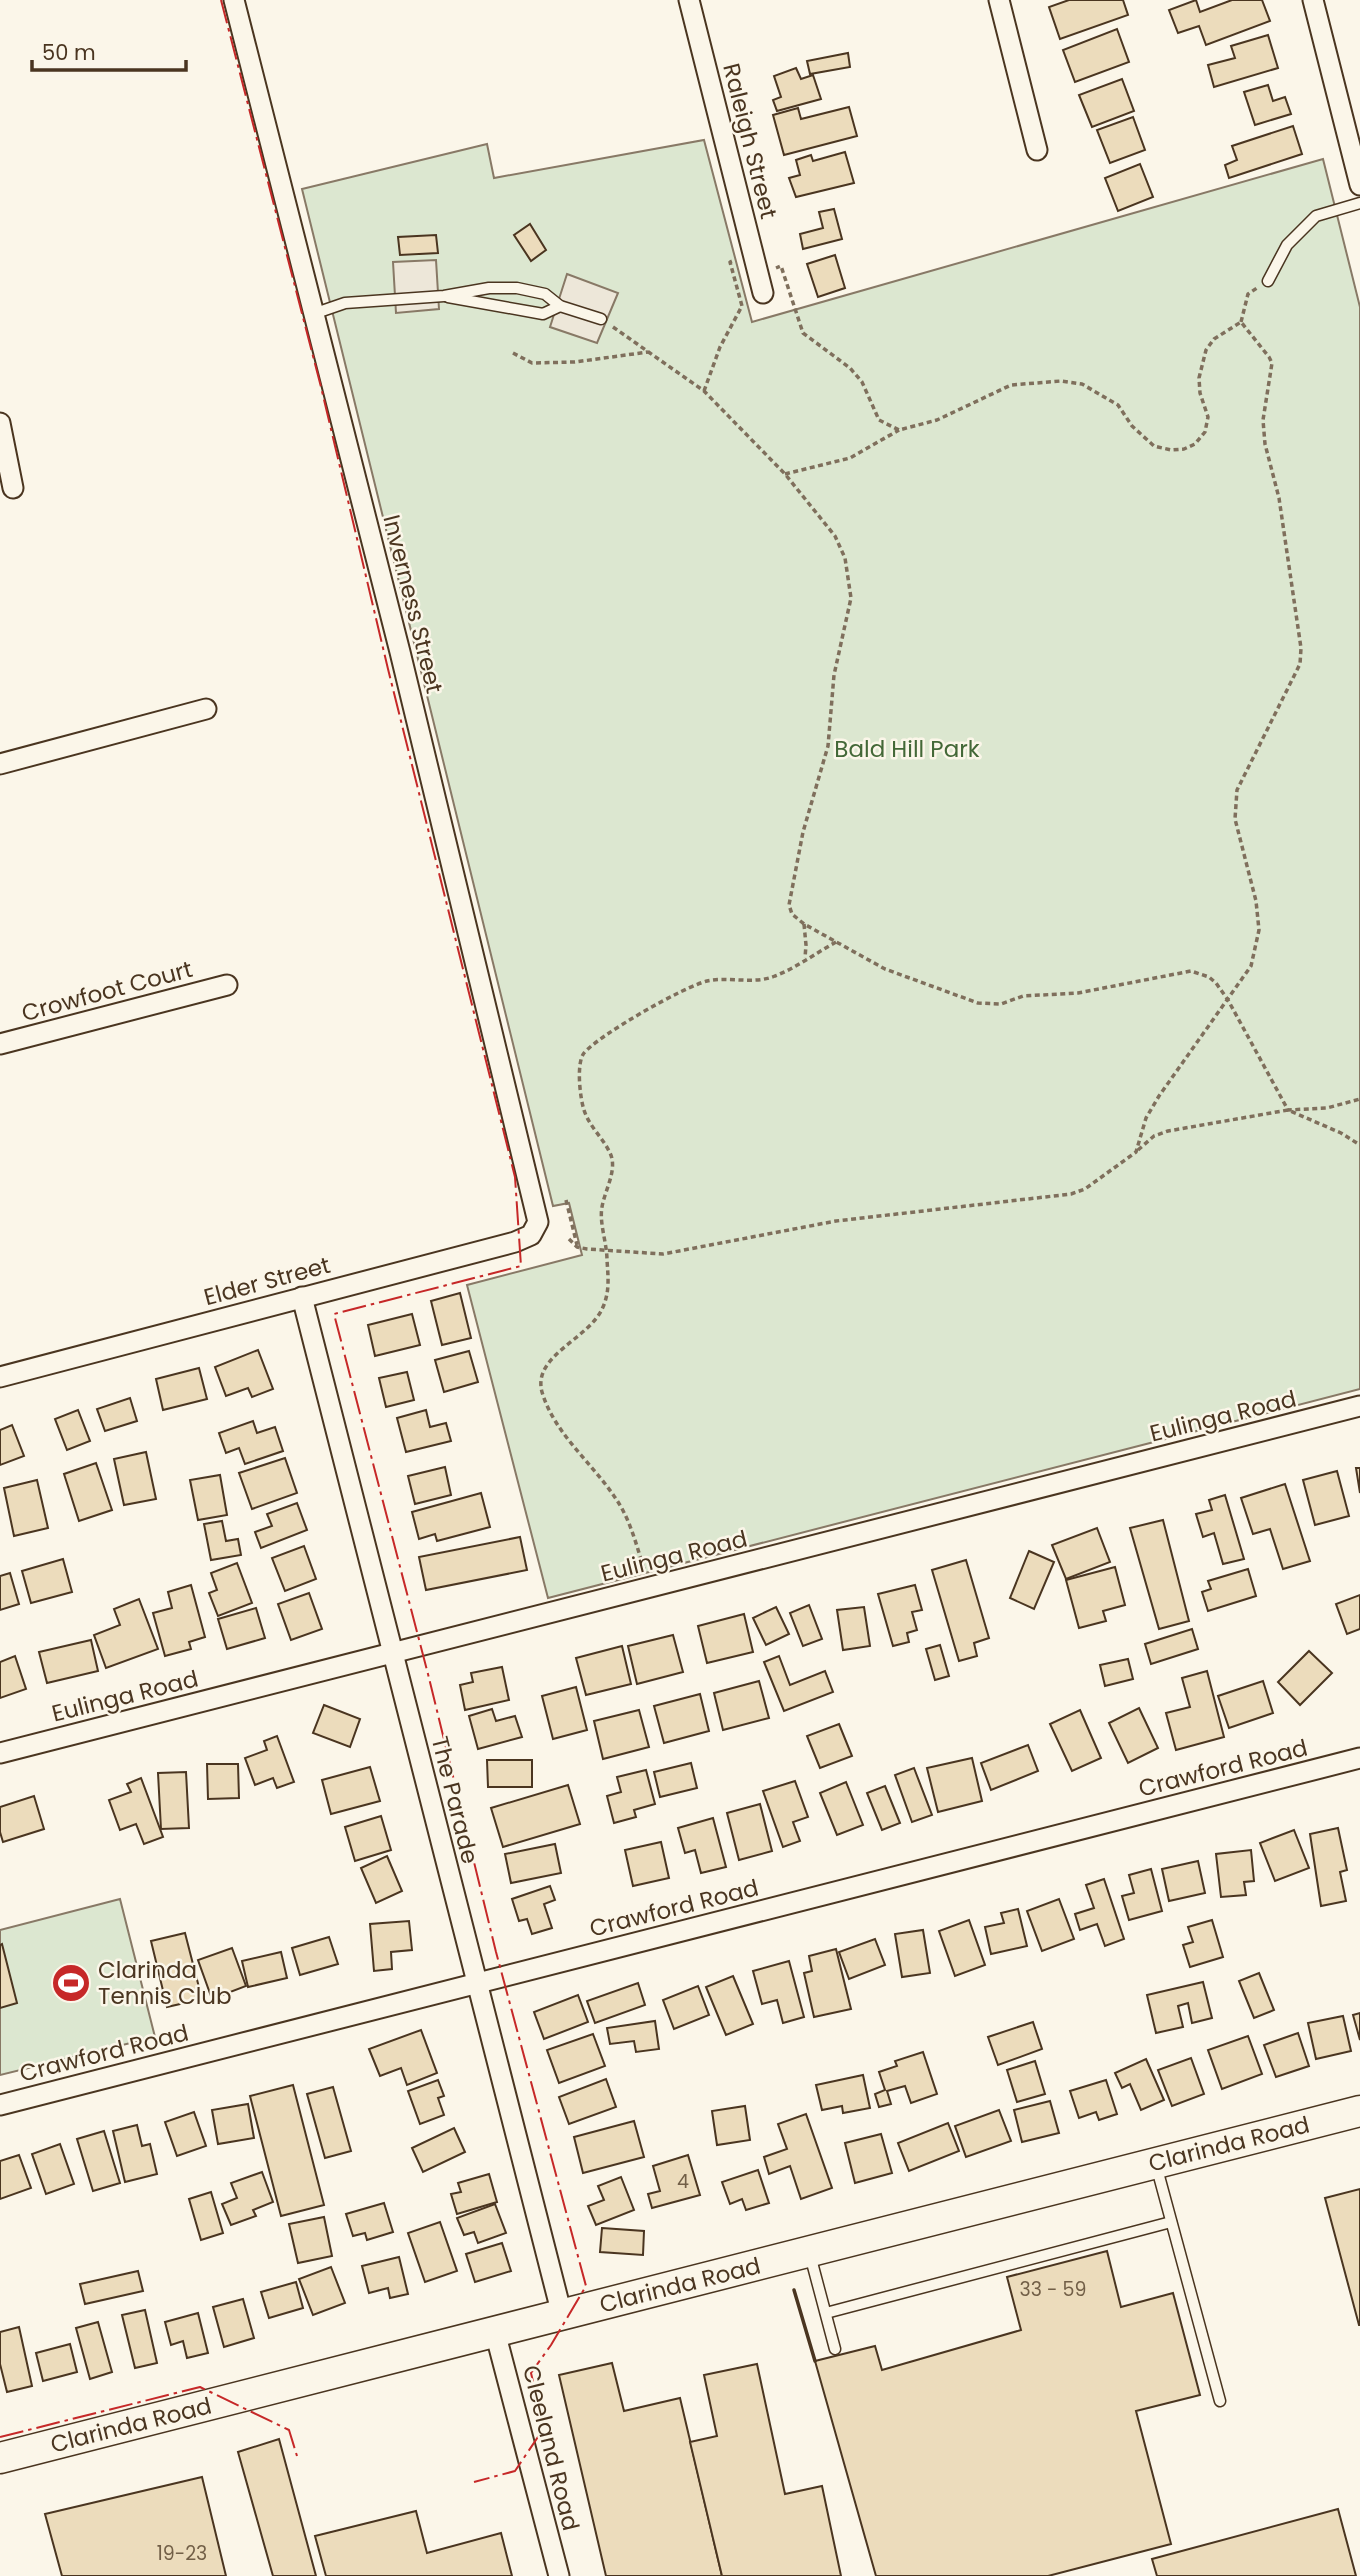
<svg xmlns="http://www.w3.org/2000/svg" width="1360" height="2576" font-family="Poppins,sans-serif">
	<rect width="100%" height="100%" fill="#fbf6e9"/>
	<g fill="#dce7d0" stroke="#887966" stroke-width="2">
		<path d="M704,140L752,322L1323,159L1360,307V1389L548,1598L467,1285L582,1255L569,1203L553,1206L302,189L487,144L494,178Z"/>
		<path d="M120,1899L155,2037L0,2075V1930Z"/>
	</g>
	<g fill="#ede7d9" stroke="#887966" stroke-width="2">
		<path d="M436,260L439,309L396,313L393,262Z"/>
		<path d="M567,274L618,293L597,343L550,327Z"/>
	</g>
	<g fill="#ecdcbc" stroke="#4a3520" stroke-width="2">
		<path d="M1069,0H1123L1128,15L1060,39L1049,7Z"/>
		<path d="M1196,0L1200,12L1232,0H1262L1270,21L1206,45L1199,26L1178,33L1169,10Z"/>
		<path d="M1117,29L1129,62L1075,82L1063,50Z"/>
		<path d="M1268,35L1278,68L1214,87L1208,65L1235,58L1231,46Z"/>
		<path d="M848,53L850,67L810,74L807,61Z"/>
		<path d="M796,68L801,79L813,75L821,99L777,111L773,100L781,97L774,76Z"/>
		<path d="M1122,79L1134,111L1092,127L1079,95Z"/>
		<path d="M1268,85L1273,101L1285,97L1291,114L1255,125L1244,92Z"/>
		<path d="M849,107L857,136L784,155L773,115L798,108L801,119Z"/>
		<path d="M1133,117L1145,150L1110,163L1097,130Z"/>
		<path d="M1293,126L1302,154L1229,178L1225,165L1237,160L1232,146Z"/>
		<path d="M845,152L854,183L796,197L789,178L800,175L796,160L811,155L813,161Z"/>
		<path d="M1140,164L1153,197L1118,211L1105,178Z"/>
		<path d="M834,209L842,239L803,249L800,234L823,228L819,212Z"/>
		<path d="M530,224L546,250L531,261L514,235Z"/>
		<path d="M436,235L438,253L400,255L398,237Z"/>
		<path d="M835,255L845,288L818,297L807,264Z"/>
		<path d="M460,1293L471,1338L442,1345L431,1301Z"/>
		<path d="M412,1314L420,1345L375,1356L368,1325Z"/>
		<path d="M258,1350L273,1389L252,1397L248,1388L226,1396L215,1367Z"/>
		<path d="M469,1351L478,1382L444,1392L435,1360Z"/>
		<path d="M199,1368L207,1399L163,1410L156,1379Z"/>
		<path d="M407,1372L414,1400L386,1407L379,1378Z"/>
		<path d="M130,1398L137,1421L105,1431L97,1409Z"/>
		<path d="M78,1410L90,1441L67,1450L55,1419Z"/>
		<path d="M426,1410L430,1427L446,1423L451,1441L406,1452L397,1418Z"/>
		<path d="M253,1421L257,1433L275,1427L283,1451L245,1464L239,1448L226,1453L219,1433Z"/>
		<path d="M12,1425L24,1456L0,1465V1430Z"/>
		<path d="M146,1452L156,1499L124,1505L114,1459Z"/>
		<path d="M285,1458L297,1493L252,1509L239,1473Z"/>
		<path d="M96,1463L112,1510L79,1521L64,1474Z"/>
		<path d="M445,1467L451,1495L415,1504L408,1476Z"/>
		<path d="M1356,1468H1360V1493Z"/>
		<path d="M1337,1471L1349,1516L1315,1525L1303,1480Z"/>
		<path d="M220,1475L227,1515L198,1520L190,1480Z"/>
		<path d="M37,1480L48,1528L14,1536L4,1488Z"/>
		<path d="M1285,1484L1310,1561L1283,1569L1270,1529L1253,1534L1241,1498Z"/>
		<path d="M481,1493L490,1527L437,1541L435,1534L419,1539L412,1512Z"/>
		<path d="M1225,1495L1244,1559L1223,1564L1214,1533L1203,1537L1196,1514L1212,1510L1209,1500Z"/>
		<path d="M297,1503L307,1530L261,1548L255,1532L272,1526L267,1514Z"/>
		<path d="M1163,1520L1189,1621L1159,1629L1130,1528Z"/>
		<path d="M222,1521L226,1541L238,1539L241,1555L211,1560L204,1524Z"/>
		<path d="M1097,1528L1110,1562L1066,1579L1052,1545Z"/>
		<path d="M520,1537L527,1570L426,1590L419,1557Z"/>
		<path d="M304,1546L316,1579L285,1591L272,1558Z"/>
		<path d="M1029,1551L1054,1562L1034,1609L1010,1598Z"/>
		<path d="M63,1559L72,1592L31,1603L22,1571Z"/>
		<path d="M966,1560L989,1638L974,1643L977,1656L959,1661L932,1570Z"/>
		<path d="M237,1563L252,1603L218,1616L209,1593L217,1590L211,1573Z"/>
		<path d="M1115,1567L1125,1605L1103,1611L1106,1621L1079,1628L1066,1580Z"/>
		<path d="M1248,1569L1256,1596L1208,1611L1202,1592L1211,1589L1208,1581Z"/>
		<path d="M10,1573L19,1604L0,1610V1576Z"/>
		<path d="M191,1585L205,1637L189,1642L191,1649L165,1656L153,1613L172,1608L168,1592Z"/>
		<path d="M915,1585L922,1610L912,1612L917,1630L907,1633L909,1642L893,1646L878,1594Z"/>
		<path d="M309,1593L322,1629L291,1640L278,1604Z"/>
		<path d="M1360,1595V1629L1347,1634L1336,1604Z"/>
		<path d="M139,1599L158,1649L106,1668L94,1635L120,1625L114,1609Z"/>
		<path d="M809,1605L822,1639L803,1646L790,1613Z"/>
		<path d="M776,1607L789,1634L766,1645L753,1618Z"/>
		<path d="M864,1607L870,1646L843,1650L837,1610Z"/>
		<path d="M256,1608L265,1638L227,1649L218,1619Z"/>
		<path d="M744,1614L753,1652L707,1663L698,1626Z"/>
		<path d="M1192,1629L1198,1649L1151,1664L1145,1644Z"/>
		<path d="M673,1635L683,1672L637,1684L628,1646Z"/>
		<path d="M91,1640L98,1671L47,1683L39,1652Z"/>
		<path d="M940,1645L949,1676L935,1680L926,1649Z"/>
		<path d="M622,1646L631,1684L586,1695L576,1658Z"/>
		<path d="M1309,1651L1332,1673L1300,1705L1278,1682Z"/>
		<path d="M15,1656L26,1689L0,1698V1662Z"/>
		<path d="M779,1656L790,1685L825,1671L833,1692L784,1711L764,1662Z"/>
		<path d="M1128,1659L1133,1679L1105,1686L1100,1665Z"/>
		<path d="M502,1667L509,1700L465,1710L460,1685L473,1682L471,1673Z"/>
		<path d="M1207,1671L1224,1737L1176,1750L1166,1713L1190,1707L1182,1678Z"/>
		<path d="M759,1681L769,1718L723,1730L714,1693Z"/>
		<path d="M1263,1681L1273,1713L1229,1728L1218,1696Z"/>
		<path d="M576,1687L587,1730L553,1739L542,1696Z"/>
		<path d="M700,1694L709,1731L664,1743L654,1706Z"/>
		<path d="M324,1705L360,1719L350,1747L313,1733Z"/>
		<path d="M1139,1708L1158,1748L1128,1763L1109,1723Z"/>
		<path d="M492,1709L496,1721L515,1716L522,1737L478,1749L469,1716Z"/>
		<path d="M639,1710L649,1747L603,1759L594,1721Z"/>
		<path d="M1080,1710L1101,1758L1072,1771L1050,1724Z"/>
		<path d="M839,1724L852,1756L820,1768L807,1736Z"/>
		<path d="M277,1736L294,1782L277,1788L273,1778L255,1785L245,1758L267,1750L264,1741Z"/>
		<path d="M1028,1745L1038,1771L991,1790L981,1763Z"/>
		<path d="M972,1758L982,1801L938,1812L927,1768Z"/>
		<path d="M487,1760H532V1787H488Z"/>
		<path d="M691,1763L697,1788L660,1797L654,1772Z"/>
		<path d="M207,1764H238L239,1798L208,1799Z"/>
		<path d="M370,1767L380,1801L331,1814L322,1780Z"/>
		<path d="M914,1768L932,1815L912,1822L895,1775Z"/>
		<path d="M646,1770L655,1804L634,1810L636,1817L614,1823L607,1796L621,1792L617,1777Z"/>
		<path d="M186,1772L189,1828L161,1829L158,1773Z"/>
		<path d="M141,1778L163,1837L144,1844L136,1824L120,1830L109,1800L131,1792L127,1784Z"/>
		<path d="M795,1781L808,1817L793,1822L800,1841L783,1847L763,1791Z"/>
		<path d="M846,1782L863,1825L837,1835L820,1793Z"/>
		<path d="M568,1785L580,1824L503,1847L491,1808Z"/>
		<path d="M885,1786L900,1823L882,1830L867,1793Z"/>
		<path d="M34,1796L44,1829L3,1842L0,1832V1807Z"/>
		<path d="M760,1804L772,1851L739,1860L727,1813Z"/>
		<path d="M381,1816L391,1850L355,1861L345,1827Z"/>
		<path d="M713,1818L726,1867L701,1873L695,1850L685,1853L678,1828Z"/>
		<path d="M1338,1828L1347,1870L1340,1872L1346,1901L1321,1906L1310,1834Z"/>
		<path d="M1294,1830L1309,1868L1275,1881L1260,1843Z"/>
		<path d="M661,1842L669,1878L633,1886L625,1850Z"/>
		<path d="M555,1844L561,1873L511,1883L505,1854Z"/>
		<path d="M1251,1850L1254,1881L1244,1882L1246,1895L1221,1897L1216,1854Z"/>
		<path d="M387,1856L402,1891L376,1903L361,1868Z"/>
		<path d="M1198,1861L1205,1893L1169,1901L1162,1869Z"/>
		<path d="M1151,1869L1162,1911L1129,1920L1122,1896L1134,1893L1129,1875Z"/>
		<path d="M1104,1879L1124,1939L1105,1946L1097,1924L1080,1930L1075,1914L1094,1908L1086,1885Z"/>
		<path d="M550,1886L555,1900L544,1904L552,1928L532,1934L527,1919L519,1921L512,1899Z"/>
		<path d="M1059,1899L1074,1939L1042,1951L1027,1911Z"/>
		<path d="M1018,1909L1027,1946L991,1954L985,1927L1004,1923L1001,1913Z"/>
		<path d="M969,1920L985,1965L955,1976L939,1931Z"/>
		<path d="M1212,1920L1223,1957L1190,1967L1183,1945L1193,1942L1188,1927Z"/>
		<path d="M409,1921L412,1950L391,1952L392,1969L374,1971L370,1924Z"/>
		<path d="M923,1930L930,1973L902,1977L895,1934Z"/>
		<path d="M185,1933L202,1999L167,2007L151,1941Z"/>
		<path d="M329,1937L338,1964L300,1975L292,1948Z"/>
		<path d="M875,1939L885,1965L849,1979L839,1952Z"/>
		<path d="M2,1944L17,2003L0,2008V1945Z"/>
		<path d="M232,1948L246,1986L212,1999L198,1960Z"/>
		<path d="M836,1949L851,2009L814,2017L804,1973L812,1971L809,1956Z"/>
		<path d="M281,1952L287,1978L248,1987L242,1961Z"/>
		<path d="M789,1961L804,2017L783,2023L777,2000L762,2004L753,1971Z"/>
		<path d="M1259,1973L1274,2010L1254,2018L1239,1981Z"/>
		<path d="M733,1976L753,2024L726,2035L706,1987Z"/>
		<path d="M1203,1982L1212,2018L1192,2023L1188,2003L1178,2006L1183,2027L1156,2033L1147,1995Z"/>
		<path d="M638,1983L645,2005L595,2023L587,2001Z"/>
		<path d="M698,1986L709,2015L674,2029L663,2000Z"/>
		<path d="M578,1995L588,2022L544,2039L534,2012Z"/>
		<path d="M1360,2013V2040L1353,2015Z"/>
		<path d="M1343,2016L1351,2051L1316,2059L1308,2023Z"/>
		<path d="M655,2021L659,2049L636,2052L634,2041L610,2044L607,2028Z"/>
		<path d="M1033,2022L1042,2049L998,2065L988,2037Z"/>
		<path d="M421,2030L437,2073L407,2085L401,2068L380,2076L369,2049Z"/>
		<path d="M1298,2033L1309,2066L1276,2077L1264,2045Z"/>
		<path d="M593,2034L605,2066L559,2083L547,2050Z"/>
		<path d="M1248,2036L1262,2074L1222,2089L1208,2050Z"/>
		<path d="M923,2052L937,2094L911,2103L905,2086L887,2091L891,2104L879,2107L875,2094L885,2090L879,2072L897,2066L895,2061Z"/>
		<path d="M1191,2058L1204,2094L1172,2106L1158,2070Z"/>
		<path d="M1146,2059L1164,2100L1141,2110L1130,2084L1122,2088L1115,2073Z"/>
		<path d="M1035,2061L1045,2094L1017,2102L1007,2070Z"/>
		<path d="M863,2075L870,2108L843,2113L842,2106L822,2110L816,2085Z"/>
		<path d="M606,2079L616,2107L569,2124L559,2097Z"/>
		<path d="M438,2080L444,2096L438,2098L444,2115L420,2124L408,2091Z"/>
		<path d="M1106,2080L1117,2114L1099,2120L1096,2112L1079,2118L1070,2091Z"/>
		<path d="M293,2085L324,2205L281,2216L250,2096Z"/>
		<path d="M333,2087L351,2151L325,2158L307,2094Z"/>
		<path d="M1050,2101L1059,2133L1022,2142L1014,2110Z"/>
		<path d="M248,2104L254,2138L218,2144L212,2110Z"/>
		<path d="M745,2106L750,2140L717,2145L712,2111Z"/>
		<path d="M999,2110L1011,2141L966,2157L955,2126Z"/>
		<path d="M194,2112L206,2146L177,2156L165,2122Z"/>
		<path d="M806,2114L832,2188L801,2199L790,2166L769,2174L764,2157L787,2149L778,2124Z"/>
		<path d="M634,2121L644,2157L583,2173L574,2137Z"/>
		<path d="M948,2123L959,2151L909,2171L898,2143Z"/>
		<path d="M137,2125L142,2146L150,2144L157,2174L125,2182L113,2131Z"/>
		<path d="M454,2128L465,2152L423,2172L412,2148Z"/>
		<path d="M104,2131L120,2183L93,2191L77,2139Z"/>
		<path d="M881,2134L892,2173L855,2183L845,2143Z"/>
		<path d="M60,2144L74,2184L46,2194L32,2154Z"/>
		<path d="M19,2155L31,2188L0,2199V2161Z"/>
		<path d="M688,2155L700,2195L652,2208L648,2194L660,2191L653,2166Z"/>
		<path d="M758,2170L769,2203L746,2210L742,2199L730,2204L722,2182Z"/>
		<path d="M262,2172L273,2202L253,2210L256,2216L231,2225L222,2204L237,2198L231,2183Z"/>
		<path d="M489,2174L497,2202L457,2214L451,2194L461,2192L458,2183Z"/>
		<path d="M621,2177L634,2210L596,2225L588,2206L604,2200L598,2186Z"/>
		<path d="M1360,2189V2325H1359L1325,2198Z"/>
		<path d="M211,2192L223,2233L201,2240L189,2199Z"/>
		<path d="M384,2203L393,2232L367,2240L365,2233L353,2236L346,2214Z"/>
		<path d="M495,2204L506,2233L478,2243L474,2232L464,2235L457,2218Z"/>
		<path d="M324,2217L332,2256L298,2263L289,2224Z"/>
		<path d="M440,2222L457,2271L425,2282L408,2233Z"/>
		<path d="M602,2228L644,2231L643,2255L600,2252Z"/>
		<path d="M502,2243L511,2271L475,2282L466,2254Z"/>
		<path d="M1107,2251L1121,2307L1173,2293L1200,2395L1136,2411L1171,2544L1048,2576H876L815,2361L875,2346L882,2370L1021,2330L1007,2277Z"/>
		<path d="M399,2257L408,2294L390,2298L388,2288L369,2293L362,2266Z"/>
		<path d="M331,2267L345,2303L313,2315L299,2279Z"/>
		<path d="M138,2271L143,2291L85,2304L80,2284Z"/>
		<path d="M296,2282L303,2308L269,2318L261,2292Z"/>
		<path d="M243,2299L254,2338L224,2347L213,2307Z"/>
		<path d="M145,2310L157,2363L135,2368L122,2315Z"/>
		<path d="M198,2313L208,2353L187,2358L183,2341L171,2345L165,2322Z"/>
		<path d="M98,2322L112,2372L90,2379L76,2328Z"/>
		<path d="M19,2327L32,2386L7,2392L0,2364V2332Z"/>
		<path d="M70,2344L77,2372L43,2381L36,2353Z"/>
		<path d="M612,2363L624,2411L680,2398L722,2576H606L559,2375Z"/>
		<path d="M757,2364L785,2494L822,2486L841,2576H722L690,2442L717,2436L704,2375Z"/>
		<path d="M279,2439L316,2576H273L238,2452Z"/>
		<path d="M202,2477L226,2576H62L45,2514Z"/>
		<path d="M1338,2509L1356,2576H1157L1152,2559Z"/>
		<path d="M416,2511L427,2553L501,2533L512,2576H326L315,2536Z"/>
	</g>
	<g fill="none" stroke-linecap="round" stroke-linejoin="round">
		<defs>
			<g id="service">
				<path d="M1268,281L1287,245L1316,216L1360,203"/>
				<path d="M448,297L543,314L560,306"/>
				<path d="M316,313L345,303L444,296L489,288H517L545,294L560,306L601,319"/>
				<path d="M1156,2165L1220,2401"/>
				<path d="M810,2255L835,2349"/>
				<path d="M826,2313L1171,2222"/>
			</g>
			<g id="minor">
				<path d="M689,0L763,293"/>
				<path d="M999,0L1037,150"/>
				<path d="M1313,0L1360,185"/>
				<path d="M0,423L13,488"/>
				<path d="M0,764L206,709"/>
				<path d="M0,1044L227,985"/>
				<path d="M302,1297L562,2315"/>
				<path d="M0,1377L515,1242L531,1235L538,1222L400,652L234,0"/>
				<path d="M0,1753L1360,1406"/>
				<path d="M0,2105L1360,1758"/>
				<path d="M495,2332L559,2576"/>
			</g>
			<path id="primary" d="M0,2458L1360,2111"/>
		</defs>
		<use href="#service" stroke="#4a3520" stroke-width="13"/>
		<use href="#minor" stroke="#4a3520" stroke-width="23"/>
		<use href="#primary" stroke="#4a3520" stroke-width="33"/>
		<g stroke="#7f6f5c" stroke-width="3.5" stroke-dasharray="5 3.5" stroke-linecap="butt">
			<path d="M1241,322L1248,294L1257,288"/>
			<path d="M613,327L704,391L785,474L835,536L845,558L851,598L834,675L828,746L803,832L789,905L792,914L804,924L885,969L978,1003L1001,1004L1023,996L1078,993L1191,971L1209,977L1216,983L1228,1000L1288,1110L1327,1108L1360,1099"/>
			<path d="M513,353L532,363L575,362L648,352"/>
			<path d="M704,391L720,347L742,306L730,262L735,260"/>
			<path d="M785,474L850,458L899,430"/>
			<path d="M804,924L806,945L805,958"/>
			<path d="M1138,1150L1154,1136L1168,1131L1288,1110L1341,1133L1360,1145"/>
			<path d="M566,1200L577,1245"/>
			<path d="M569,1239L577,1247L587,1249L663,1254L836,1221L1071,1194L1085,1189L1136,1152L1146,1118L1159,1096L1251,966L1259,930L1256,901L1235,819L1237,790L1300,664L1301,648L1279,498L1265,444L1263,420L1272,363L1269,357L1241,322L1214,339L1206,350L1199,378L1200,393L1208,417L1205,432L1195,444L1184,449L1171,450L1154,446L1132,426L1118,405L1082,384L1061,381L1011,385L937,420L899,430L879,420L862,382L850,368L803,333L781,266L776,268"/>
			<path d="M644,1569C636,1544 630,1518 614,1496C591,1462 554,1433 542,1392C532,1355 590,1339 603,1307C610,1291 608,1276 607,1260C607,1243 599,1223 602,1207C605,1189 619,1168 609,1151C602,1137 589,1126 584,1110C580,1098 576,1063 584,1053C599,1035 683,987 707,981C729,976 753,985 775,976C796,968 816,953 836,942"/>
		</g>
		<use href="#service" stroke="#fbf6e9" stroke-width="10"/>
		<use href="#minor" stroke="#fbf6e9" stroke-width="19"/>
		<use href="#primary" stroke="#fbf6e9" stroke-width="30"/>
		<path stroke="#4a3520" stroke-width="3.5" d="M794,2290L815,2361"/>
		<g stroke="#c62828" stroke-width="2" stroke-dasharray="24 5 3.5 5" stroke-linecap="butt">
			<path d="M221,0L321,387L388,669L515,1177L521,1266L334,1314L428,1674L496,1952L586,2286L551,2345L531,2373L544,2428L515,2471L474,2482"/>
			<path d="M0,2437L200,2387L289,2430L297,2456"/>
		</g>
	</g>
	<defs>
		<symbol id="stadium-disc" viewBox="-11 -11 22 22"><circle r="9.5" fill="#c62828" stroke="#fbf6e9"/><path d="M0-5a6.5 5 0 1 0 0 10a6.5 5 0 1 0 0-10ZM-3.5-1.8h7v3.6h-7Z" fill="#fff"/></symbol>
	</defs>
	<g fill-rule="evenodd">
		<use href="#stadium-disc" x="49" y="1961" width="44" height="44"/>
	</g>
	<g text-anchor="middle" stroke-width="5" stroke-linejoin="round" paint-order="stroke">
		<g font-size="19" fill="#725f47">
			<text x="683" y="2188">4</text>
			<text x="1053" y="2296">33 - 59</text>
			<text x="182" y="2560">19-23</text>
		</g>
		<g font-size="23" fill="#4a3520" stroke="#fbf6e9">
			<text transform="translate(750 141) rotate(76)" y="8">Raleigh Street</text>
			<text transform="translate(413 604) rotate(76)" y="8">Inverness Street</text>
			<text transform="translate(107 991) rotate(-15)" y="8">Crowfoot Court</text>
			<text transform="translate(267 1281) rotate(-15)" y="8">Elder Street</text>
			<text transform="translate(1223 1416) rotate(-14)" y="8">Eulinga Road</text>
			<text transform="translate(674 1556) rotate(-14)" y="8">Eulinga Road</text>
			<text transform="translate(125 1696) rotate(-14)" y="8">Eulinga Road</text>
			<text transform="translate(1223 1768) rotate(-14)" y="8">Crawford Road</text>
			<text transform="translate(455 1800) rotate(76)" y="8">The Parade</text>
			<text transform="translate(674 1908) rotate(-14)" y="8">Crawford Road</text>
			<text transform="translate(104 2053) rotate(-14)" y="8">Crawford Road</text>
			<text transform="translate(1229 2144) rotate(-14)" y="8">Clarinda Road</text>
			<text transform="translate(680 2285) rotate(-14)" y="8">Clarinda Road</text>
			<text transform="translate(131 2425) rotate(-14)" y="8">Clarinda Road</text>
			<text transform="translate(551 2448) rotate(76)" y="8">Cleeland Road</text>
		</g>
		<g font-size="23" fill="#436837" stroke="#fbf6e9">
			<text x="907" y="757">Bald Hill Park</text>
		</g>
		<g font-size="23" fill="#4a3520" stroke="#fbf6e9" text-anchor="start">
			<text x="98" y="1978">Clarinda<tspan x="98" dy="26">Tennis Club</tspan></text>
		</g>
	</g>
	<path d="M32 60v10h154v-10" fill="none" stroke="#4a3520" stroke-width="3.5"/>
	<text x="42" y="60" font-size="21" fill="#4a3520" stroke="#fbf6e9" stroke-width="5" paint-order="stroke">50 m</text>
</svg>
